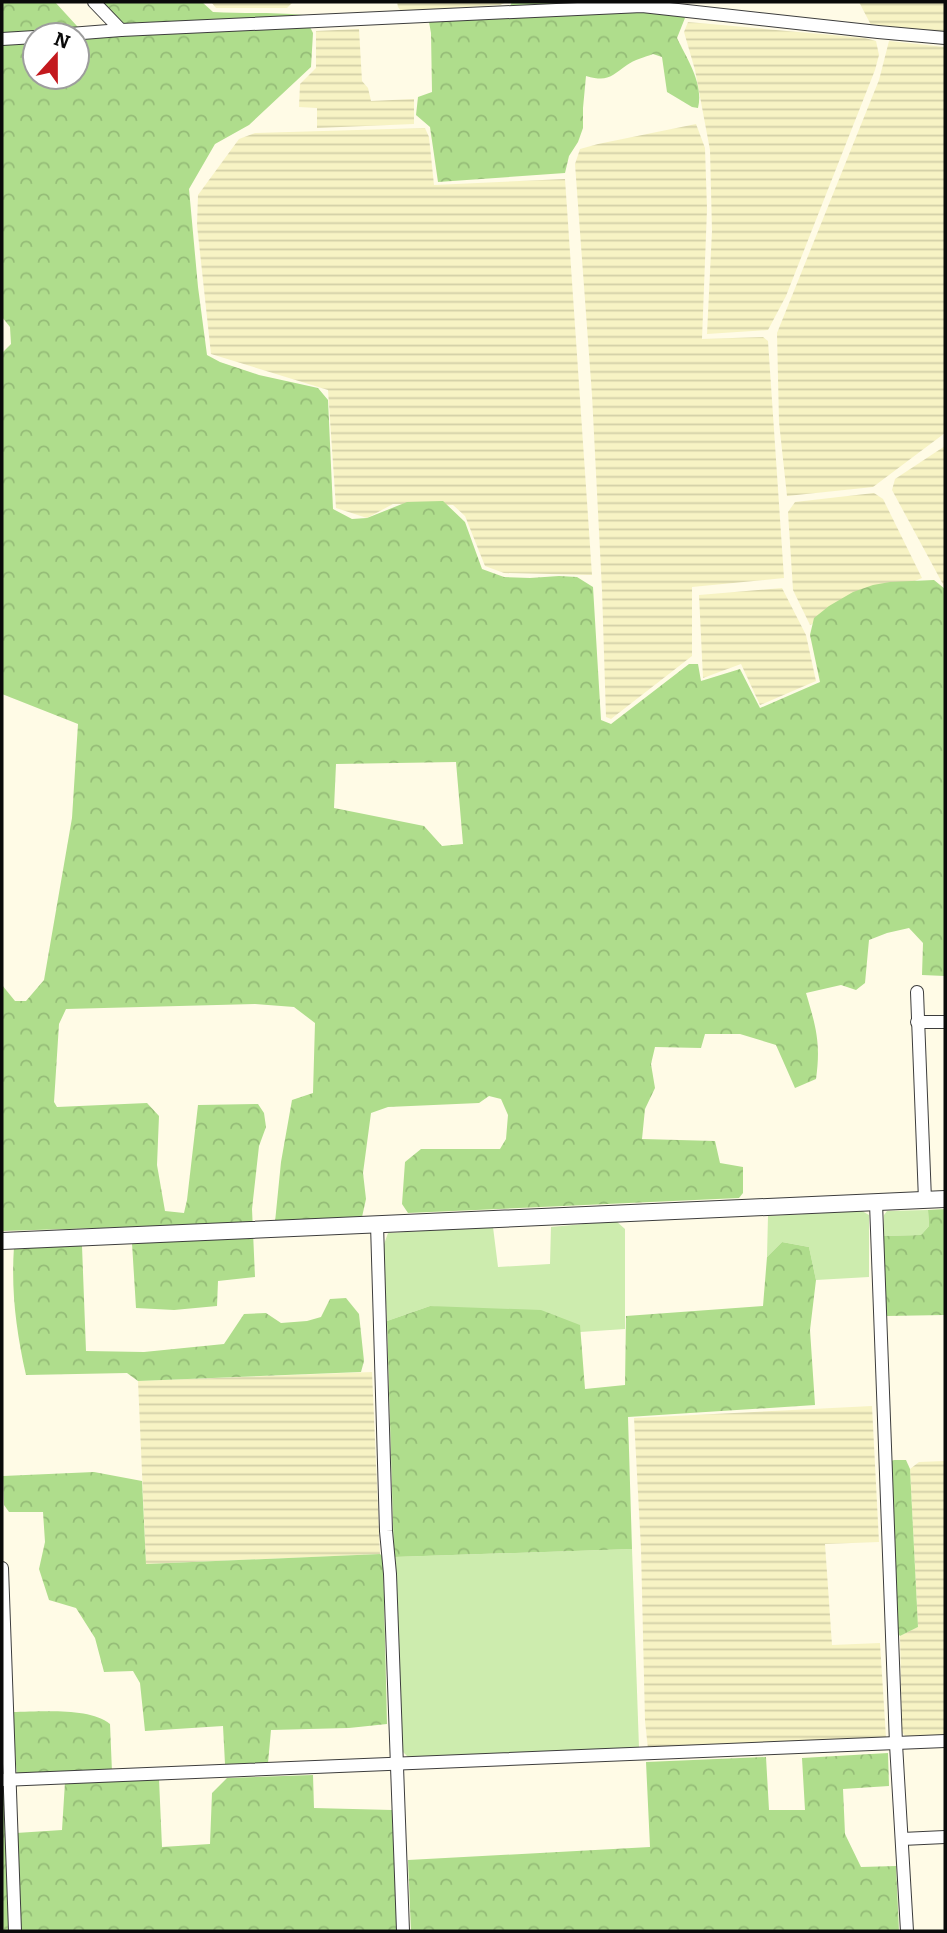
<svg xmlns="http://www.w3.org/2000/svg" width="947" height="1933" font-family="Bitter,serif">
	<defs>
		<pattern id="farmland-rules" width="6" height="5" patternUnits="userSpaceOnUse" patternTransform="scale(1.75)"><rect width="6" height="5" fill="#f7f3c4"/><path d="M0 2.5h6" fill="none" stroke="#d2cfa7"/></pattern>
		<pattern id="forest-crowns" width="20" height="18" patternUnits="userSpaceOnUse" patternTransform="scale(1.75)"><rect width="20" height="18" fill="#afdd8c"/><path d="M2 6a3 3 0 1 1 6 0M12 15a3 3 0 1 1 6 0" fill="none" stroke="#95bc77"/></pattern>
	</defs>
	<rect width="100%" height="100%" fill="#fffbe6"/>
	<g fill="url(#farmland-rules)">
		<path d="M211,2H293L287,8H216Z"/>
		<path d="M397,2H507L500,5L401,11L398,7Z"/>
		<path d="M859,2H945V32L871,25Z"/>
		<path d="M688,22L865,38L876,41L879,55L875,70L786,296L768,330L707,334L712,231L710,150L695,70L684,32Z"/>
		<path d="M359,29L362,81L368,88L371,101L414,99V124L317,128V108L299,107L300,84L316,68V31Z"/>
		<path d="M889,41L945,47V433L873,487L787,496L779,422L777,333L879,80Z"/>
		<path d="M696,124L705,148L707,209L702,339L763,337L768,341L784,578L692,587V656L611,719L606,717L602,590L592,395L575,164L580,149L598,144Z"/>
		<path d="M425,128L429,137L434,185L565,179L592,575L504,573L485,566L465,516L453,505L393,504L367,518L336,508L328,390L211,354L197,225L198,195L239,139L255,133Z"/>
		<path d="M945,446V588L892,490L895,479Z"/>
		<path d="M874,493L883,499L922,578L810,625L793,590L788,512L795,502Z"/>
		<path d="M782,588L806,635L816,681L760,705L741,664L703,678L699,595Z"/>
		<path d="M372,1372L380,1554L146,1564L138,1381Z"/>
		<path d="M872,1406L879,1542L825,1544L832,1645L880,1643L886,1738L648,1749L645,1721L641,1549L634,1418Z"/>
		<path d="M945,1461V1736L906,1737L902,1732L900,1636L918,1627L910,1469L919,1462Z"/>
	</g>
	<g fill="#cdecae">
		<path d="M928,1210L929,1226L921,1235L883,1236L884,1215L887,1211Z"/>
		<path d="M862,1211L869,1215V1277L816,1280L809,1247L782,1242L767,1257L768,1216Z"/>
		<path d="M616,1221L625,1229V1329L580,1332L579,1325L430,1306L387,1321L383,1247L388,1233L493,1227L498,1267L550,1264L551,1227Z"/>
		<path d="M632,1549L639,1748L409,1758L401,1750L394,1557Z"/>
	</g>
	<g fill="url(#forest-crowns)" fill-rule="evenodd">
		<path d="M2,2H55L87,37L124,33L100,2H202L213,12C244,14 274,12 304,15L313,33L311,67L249,125L215,144L189,189L198,287L207,355L220,362L259,375L318,388L328,400L333,509L352,519L367,518L407,502L443,501L465,522L482,569L504,577L530,578L559,576L577,577L593,587L601,720L611,724L689,664H698L701,681L740,669L760,708L820,682L810,635L814,618L829,606L853,592L873,585L890,582L934,580L945,589V976L922,975L923,943L909,928L887,933L869,940L865,983L856,990L841,985L806,993C816,1027 821,1043 816,1079L795,1088L776,1045L740,1034H705L701,1048L655,1047L651,1064L655,1088L645,1109L642,1139L715,1141L720,1163L743,1167V1193L739,1198L408,1213L402,1204L405,1162L421,1149H500L506,1139L508,1115L501,1099L489,1096L479,1103L388,1107L371,1113L363,1173L366,1199L362,1217L275,1222L281,1162L292,1100L313,1093L315,1023L294,1007L255,1004L66,1009L59,1024L54,1102L57,1107L147,1103L159,1116L157,1165L165,1211L184,1213L187,1200L198,1105L258,1104L264,1113L266,1127L259,1146L252,1209L255,1277L218,1281L217,1306L174,1310L136,1308L131,1227L2,1231V985L15,1001H26L44,980L72,818L78,724L2,694V353L11,344L10,327L2,317ZM35,35H77V77H35ZM456,762L463,844L442,846L424,826L334,808L336,764Z"/>
		<path d="M512,2H665L672,3L685,18L677,38C687,59 704,84 698,108L692,107L667,92L662,57L653,54C645,57 634,60 627,65C610,77 608,82 586,76L583,108V128L578,142L569,156L565,173L438,182L430,127L416,115L418,97L432,92L431,33L429,22L504,17Z"/>
		<path d="M945,1209V1315L887,1316L885,1311L883,1236L921,1235L929,1226L928,1210Z"/>
		<path d="M782,1242L809,1247L816,1280L810,1330L815,1405L628,1417L632,1549L394,1557L387,1321L430,1306L541,1310L580,1325L585,1389L625,1385L626,1316L763,1306L767,1257Z"/>
		<path d="M14,1246H82L86,1351L144,1352L224,1344L244,1314L266,1313L281,1323L307,1321L321,1317L330,1299L346,1298L359,1314L364,1361L361,1372L138,1381L127,1373L26,1375C16,1330 11,1291 14,1246Z"/>
		<path d="M894,1460H906L910,1469L918,1627L900,1636L894,1629L888,1462Z"/>
		<path d="M94,1472L142,1481L146,1564L380,1554L383,1557L387,1724L349,1728L271,1730L268,1763L225,1764L223,1726L145,1731L140,1683L133,1671L104,1672L95,1638L76,1608L49,1600L39,1569L45,1542L43,1512H9L4,1505L3,1476Z"/>
		<path d="M12,1712C40,1712 89,1707 110,1724L112,1772L17,1777Z"/>
		<path d="M888,1753L889,1786L843,1789L845,1834L861,1867L896,1866L899,1931H411L408,1860L650,1847L646,1762L766,1757L769,1810H805L802,1758Z"/>
		<path d="M313,1775L314,1808L392,1810L397,1931H20L16,1833L62,1830L65,1782L159,1779L162,1847L210,1844L212,1793L227,1778Z"/>
		<path d="M2,1787H4L10,1931H2Z"/>
	</g>
	<g fill="none" stroke-linecap="round" stroke-linejoin="round">
		<defs>
			<g id="minor">
				<path d="M94,2L121,30"/>
				<path d="M57,35L121,30L642,6L878,32L945,38"/>
				<path d="M2,39L35,37"/>
				<path d="M917,992L925,1200"/>
				<path d="M917,1022H945"/>
				<path d="M876,1203L896,1744L907,1931"/>
				<path d="M377,1224L386,1531L390,1574L403,1931"/>
				<path d="M2,1568L15,1931"/>
				<path d="M2,1780L945,1741"/>
				<path d="M902,1839L945,1837"/>
			</g>
			<path id="tertiary" d="M2,1241L945,1199"/>
		</defs>
		<use href="#minor" stroke="#3d3d3d" stroke-width="14"/>
		<use href="#tertiary" stroke="#3d3d3d" stroke-width="18"/>
		<use href="#minor" stroke="#fff" stroke-width="12"/>
		<use href="#tertiary" stroke="#fff" stroke-width="16"/>
	</g>
	<rect width="947" height="1933" fill="none" stroke="#0a0a0a" stroke-width="7"/>
	<g transform="translate(56 56) rotate(21)"><circle r="33" fill="#ffffff" stroke="#9d9d9d" stroke-width="2"/>
	<path d="M0-5L12 26L0 18L-12 26Z" fill="#c3191e"/>
	<text y="-10" font-size="19" font-weight="bold" text-anchor="middle" fill="#0a0a0a">N</text>
	</g>
</svg>
